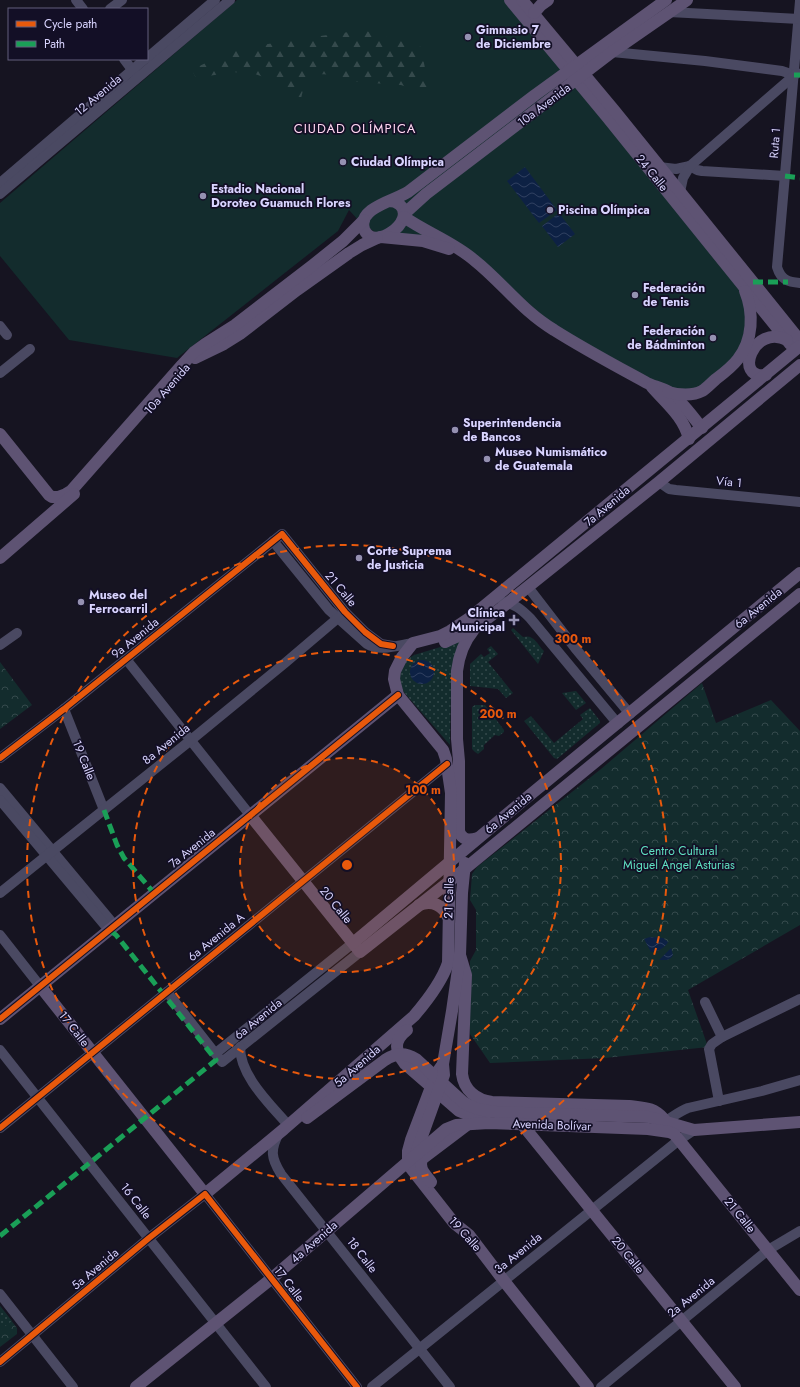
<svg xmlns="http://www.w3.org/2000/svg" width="800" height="1387" font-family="Jost,sans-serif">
	<defs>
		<pattern id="forest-firs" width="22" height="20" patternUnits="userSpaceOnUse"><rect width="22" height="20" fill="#132c2d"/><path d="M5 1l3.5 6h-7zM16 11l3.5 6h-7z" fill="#354a4c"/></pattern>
		<pattern id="park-crowns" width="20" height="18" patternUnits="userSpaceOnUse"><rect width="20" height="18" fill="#132c2d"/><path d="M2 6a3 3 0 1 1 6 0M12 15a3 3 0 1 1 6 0" fill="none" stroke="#354a4c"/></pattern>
		<pattern id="garden-dots" width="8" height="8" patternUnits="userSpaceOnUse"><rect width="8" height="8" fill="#132c2d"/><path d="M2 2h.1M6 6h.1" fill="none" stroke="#354a4c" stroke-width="1.8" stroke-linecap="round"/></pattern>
		<pattern id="water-waves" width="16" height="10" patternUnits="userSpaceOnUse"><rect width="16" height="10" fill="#0d2144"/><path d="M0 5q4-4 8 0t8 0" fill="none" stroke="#304060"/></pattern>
	</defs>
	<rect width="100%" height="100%" fill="#161421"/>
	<path fill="#132c2d" d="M237,0H529L740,285L747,319L740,350L702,388L671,390L554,326L475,256L415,242L385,239L359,221L349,210L338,231L177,358L69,340L0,256V203Z"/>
	<path fill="url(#forest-firs)" d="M363,30L421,47L430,95L401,85L343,81C323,67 304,75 301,100L272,80L255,74L233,72L196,78L193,72L195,68L225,54L240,49L285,41Z"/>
	<g fill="url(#park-crowns)">
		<path d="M0,662L32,705L0,729Z"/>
		<path d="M702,683L716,723L771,700L800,731V925L688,990L708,1047L605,1058L490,1063L470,1034V961L476,950V910L470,900L472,874L477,867L601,769Z"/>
		<path d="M0,1306L17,1328V1334L0,1347Z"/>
	</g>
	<g fill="url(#garden-dots)">
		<path d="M513,628L523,637C534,634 537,644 544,651L538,664L511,630Z"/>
		<path d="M460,641L451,686L450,745L402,690C396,676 401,662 414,655Z"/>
		<path d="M491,646L498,654L488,662L513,693L506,698L498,689L470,686V664L481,654L484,657L490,653L487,649Z"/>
		<path d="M576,691L586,703L576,710L562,693Z"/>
		<path d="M475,705H485L504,730V732L499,736L495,735L484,745V749L478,754L475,752L472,749V707Z"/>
		<path d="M590,708L600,721V723L557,759L554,758L524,721L531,716L554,743L583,719L580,715Z"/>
		<path d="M0,1306L12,1321L0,1330Z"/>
	</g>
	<g fill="url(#water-waves)">
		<path d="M525,167L557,210L539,223L507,181Z"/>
		<path d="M559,213L575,234L558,247L542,226Z"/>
		<circle cx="422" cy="672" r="12"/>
		<path d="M650,937L663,938L668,942C665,948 657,952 651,952L644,939Z"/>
		<path d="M671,948L673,955C670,961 665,960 659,960Z"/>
	</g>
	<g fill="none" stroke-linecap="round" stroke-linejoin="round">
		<path stroke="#333142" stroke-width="12" stroke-dasharray="12 6" stroke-linecap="butt" d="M790,344L800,358"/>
		<g stroke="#4a4962" stroke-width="10">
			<path d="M76,0L83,9"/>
			<path d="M800,1L777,267C781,280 788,282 800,283"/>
			<path d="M110,9L122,0"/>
			<path d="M669,12L799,19"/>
			<path d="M612,52L705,61L782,71L794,75"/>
			<path d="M147,58L215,0"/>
			<path d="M124,59L136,75"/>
			<path d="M690,166L697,170L702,171L785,176"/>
			<path d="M659,167L676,169L690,166"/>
			<path d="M0,183L145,59"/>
			<path d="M680,192L683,178L690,166L797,73"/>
			<path d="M0,194L230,0"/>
			<path d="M0,326L7,335"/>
			<path d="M0,373L30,349"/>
			<path d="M659,482L669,489L676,490L800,502"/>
			<path d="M273,541L329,610L367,644C380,652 399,645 413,643"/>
			<path d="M528,587L575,648L630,714"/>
			<path d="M503,602C514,603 522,610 530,618L618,724"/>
			<path d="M0,645L17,633"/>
			<path d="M126,659L250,815"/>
			<path d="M64,709L104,810"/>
			<path d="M0,758L64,709L282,534L345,612L365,632L381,644L393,646"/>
			<path d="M0,788L115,926"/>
			<path d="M0,800L109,930"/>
			<path d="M0,893L191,740L285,663L345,612"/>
			<path d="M0,935L40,986"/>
			<path d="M167,992L222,1062L360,952"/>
			<path d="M705,1002L722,1037"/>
			<path d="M240,1047C240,1076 270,1104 288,1125"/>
			<path d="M0,1050L266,1387"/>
			<path d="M216,1053L353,943"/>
			<path d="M719,1101L709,1049L712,1044L722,1037L800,999"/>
			<path d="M660,1124C670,1120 677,1112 688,1108L762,1091L800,1080"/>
			<path d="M0,1128L447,764"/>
			<path d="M279,1133C270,1150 271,1158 281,1174L450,1387"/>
			<path d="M0,1294L73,1387"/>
			<path d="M0,1362L149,1238L205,1194L357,1387"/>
			<path d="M372,1387L679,1140L694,1130"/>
			<path d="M601,1387L768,1250L800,1231"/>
		</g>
		<g stroke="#5e5373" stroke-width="12">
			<path d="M510,0L607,117L790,344"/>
			<path d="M522,0L614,110L798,338"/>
			<path d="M534,13L541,5L548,0"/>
			<path d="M389,201C393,201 397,202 400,205C417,221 373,253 364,229C357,208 396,200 408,192L535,95L666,0"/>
			<path d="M404,214L426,194L612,52L687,0"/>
			<path d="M404,217C427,233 453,242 474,260C502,282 522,311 554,330C584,349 616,366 647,383C653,386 663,388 669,392C682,401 692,416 702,428"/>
			<path d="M381,237L423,241L449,249"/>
			<path d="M195,358L224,344L240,334L297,290L349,253L362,245L377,238"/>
			<path d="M766,375C733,380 753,323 787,340"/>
			<path d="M652,387C666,403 684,417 689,439"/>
			<path d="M668,392C678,395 693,396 702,391C707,388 711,383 716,379C724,373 732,367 738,359C753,340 754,313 745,291"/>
			<path d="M0,434L49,495L52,497H58L66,494L71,491L182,365L194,352L205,344L235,325L313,265L343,241L364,220"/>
			<path d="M0,558L74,494"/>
			<path d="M473,631C463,643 459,655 457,671V739L459,761V831L460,834C465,841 470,840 478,838"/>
			<path d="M445,642L475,628L509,602L659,482L800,365"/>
			<path d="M250,815L360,952L450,881L800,594"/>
			<path d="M419,905C432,900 443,905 448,917"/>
			<path d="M353,943L525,799L800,573"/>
			<path d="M460,955L466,975L462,1074C464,1090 476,1100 492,1102L629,1106C645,1108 653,1107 664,1119"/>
			<path d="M40,986L205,1194L284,1129L414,1016C426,1002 442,981 448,963L451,793L446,759L443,750L398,695L394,679L395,671L402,657L413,643L440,636L450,631L471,617L800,346"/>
			<path d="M0,1019L398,695"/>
			<path d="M407,1030C393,1041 395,1051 405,1064L459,1111L484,1121"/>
			<path d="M443,1064L436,1074L411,1140L408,1151V1163L410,1167L454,1223L469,1235L504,1281L588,1387"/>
			<path d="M307,1118L385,1060C395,1053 405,1052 416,1059L463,1102C473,1109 483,1111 496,1112L649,1117L694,1130L800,1122"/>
			<path d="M521,1123L735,1387"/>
			<path d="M416,1153L444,1075L443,1064L452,1011L460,955L462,893L465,863"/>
			<path d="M431,1182C426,1175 418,1169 422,1159L467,1125"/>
			<path d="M136,1387L271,1279L446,1129L456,1125L489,1123L648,1129L669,1132L674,1134L679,1140L800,1290"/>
		</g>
		<g stroke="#1a9f57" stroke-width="5" stroke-dasharray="10 5" stroke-linecap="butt">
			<path d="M794,75H800"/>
			<path d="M785,176L800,178"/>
			<path d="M753,282H788"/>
			<path d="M104,810L117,845L124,858L154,893"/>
			<path d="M0,1236L216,1060L116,935L109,930"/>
		</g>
		<defs>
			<g id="cycleway">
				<path d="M0,758L64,709L282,534L345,612L365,632L381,644L393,646"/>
				<path d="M0,1019L398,695"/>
				<path d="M0,1128L447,764"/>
				<path d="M0,1362L149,1238L205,1194L357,1387"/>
			</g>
		</defs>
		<use href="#cycleway" stroke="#130f26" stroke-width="8"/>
		<use href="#cycleway" stroke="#e8590c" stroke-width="6"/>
	</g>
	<circle cx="347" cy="865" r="107" fill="#e8590c" fill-opacity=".12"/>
	<g fill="none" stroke="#e8590c" stroke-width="2" stroke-dasharray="7 5">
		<circle cx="347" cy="865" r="107"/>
		<circle cx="347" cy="865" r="214"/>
		<circle cx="347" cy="865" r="320"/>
	</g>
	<g fill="#9591b1" stroke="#130f26" stroke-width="1.5">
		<circle cx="468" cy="37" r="4"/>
		<circle cx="343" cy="162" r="4"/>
		<circle cx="203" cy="196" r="4"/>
		<circle cx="550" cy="210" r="4"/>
		<circle cx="635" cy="295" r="4"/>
		<circle cx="713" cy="338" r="4"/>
		<circle cx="455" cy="430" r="4"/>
		<circle cx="487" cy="459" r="4"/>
		<circle cx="359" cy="558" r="4"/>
		<circle cx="81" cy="602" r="4"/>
		<path d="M512 614h4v4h4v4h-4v4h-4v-4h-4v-4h4z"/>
	</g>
	<g text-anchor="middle" stroke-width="3.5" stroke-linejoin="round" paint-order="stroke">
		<g font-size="12" font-weight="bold" fill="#d9d4ff" stroke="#130f26" text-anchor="start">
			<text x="476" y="34">Gimnasio 7<tspan x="476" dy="14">de Diciembre</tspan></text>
			<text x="351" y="166">Ciudad Olímpica</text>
			<text x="211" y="193">Estadio Nacional<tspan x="211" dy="14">Doroteo Guamuch Flores</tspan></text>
			<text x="558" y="214">Piscina Olímpica</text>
			<text x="643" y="292">Federación<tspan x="643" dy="14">de Tenis</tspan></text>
			<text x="705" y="335" text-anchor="end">Federación<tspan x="705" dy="14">de Bádminton</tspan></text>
			<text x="463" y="427">Superintendencia<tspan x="463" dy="14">de Bancos</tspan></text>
			<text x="495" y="456">Museo Numismático<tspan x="495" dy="14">de Guatemala</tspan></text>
			<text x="367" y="555">Corte Suprema<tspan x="367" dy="14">de Justicia</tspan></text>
			<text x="89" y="599">Museo del<tspan x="89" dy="14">Ferrocarril</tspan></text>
			<text x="505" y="617" text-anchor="end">Clínica<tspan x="505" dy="14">Municipal</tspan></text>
		</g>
		<g font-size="12" fill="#d9d4ff" stroke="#130f26">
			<text transform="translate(98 95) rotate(-40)" y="4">12 Avenida</text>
			<text transform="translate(544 105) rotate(-37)" y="4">10a Avenida</text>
			<text transform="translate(775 143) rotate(-85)" y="4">Ruta 1</text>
			<text transform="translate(652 173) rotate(51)" y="4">24 Calle</text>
			<text transform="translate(167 389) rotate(-49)" y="4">10a Avenida</text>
			<text transform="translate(729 482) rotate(5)" y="4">Vía 1</text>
			<text transform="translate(607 506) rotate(-40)" y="4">7a Avenida</text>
			<text transform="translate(341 589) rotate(50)" y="4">21 Calle</text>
			<text transform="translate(758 608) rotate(-39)" y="4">6a Avenida</text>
			<text transform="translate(135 638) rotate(-39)" y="4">9a Avenida</text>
			<text transform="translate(166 744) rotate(-39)" y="4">8a Avenida</text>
			<text transform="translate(84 760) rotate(68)" y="4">19 Calle</text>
			<text transform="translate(508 813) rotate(-40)" y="4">6a Avenida</text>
			<text transform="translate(192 848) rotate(-39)" y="4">7a Avenida</text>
			<text transform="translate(449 898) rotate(-88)" y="4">21 Calle</text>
			<text transform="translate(336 905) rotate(51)" y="4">20 Calle</text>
			<text transform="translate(216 937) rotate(-39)" y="4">6a Avenida A</text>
			<text transform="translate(258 1019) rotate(-39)" y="4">6a Avenida</text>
			<text transform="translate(74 1029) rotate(52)" y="4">17 Calle</text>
			<text transform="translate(357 1066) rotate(-41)" y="4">5a Avenida</text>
			<text transform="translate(552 1125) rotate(2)" y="4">Avenida Bolívar</text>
			<text transform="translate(136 1201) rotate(52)" y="4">16 Calle</text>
			<text transform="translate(740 1215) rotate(51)" y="4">21 Calle</text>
			<text transform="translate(465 1234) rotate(48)" y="4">19 Calle</text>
			<text transform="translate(314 1242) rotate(-41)" y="4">4a Avenida</text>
			<text transform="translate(518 1253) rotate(-39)" y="4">3a Avenida</text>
			<text transform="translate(362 1255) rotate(52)" y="4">18 Calle</text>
			<text transform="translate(628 1255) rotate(51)" y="4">20 Calle</text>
			<text transform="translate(95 1269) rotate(-40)" y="4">5a Avenida</text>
			<text transform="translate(289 1284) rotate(52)" y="4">17 Calle</text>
			<text transform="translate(691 1297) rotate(-39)" y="4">2a Avenida</text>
		</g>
		<g font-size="12" fill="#5fe0c0" stroke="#130f26">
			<text x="679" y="855">Centro Cultural<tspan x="679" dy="14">Miguel Angel Asturias</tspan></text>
		</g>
		<g font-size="13" letter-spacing="1" fill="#ffd6f0" stroke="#130f26">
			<text x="355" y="133">CIUDAD OLÍMPICA</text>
		</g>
	</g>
	<circle cx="347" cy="865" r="6" fill="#e8590c" stroke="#130f26" stroke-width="2"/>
	<g font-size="12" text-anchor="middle" font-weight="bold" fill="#e8590c" stroke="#130f26" stroke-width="3.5" stroke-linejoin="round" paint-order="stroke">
		<text x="573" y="643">300 m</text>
		<text x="498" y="718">200 m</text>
		<text x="423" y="794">100 m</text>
	</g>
	<rect x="8" y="8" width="140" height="52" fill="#130f26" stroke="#625e7d"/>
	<rect x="16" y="21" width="20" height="6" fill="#e8590c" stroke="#625e7d"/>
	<text x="44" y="28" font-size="12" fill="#d9d4ff">Cycle path</text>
	<rect x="16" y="41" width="20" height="6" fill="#1a9f57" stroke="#625e7d"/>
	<text x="44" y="48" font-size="12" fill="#d9d4ff">Path</text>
</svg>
